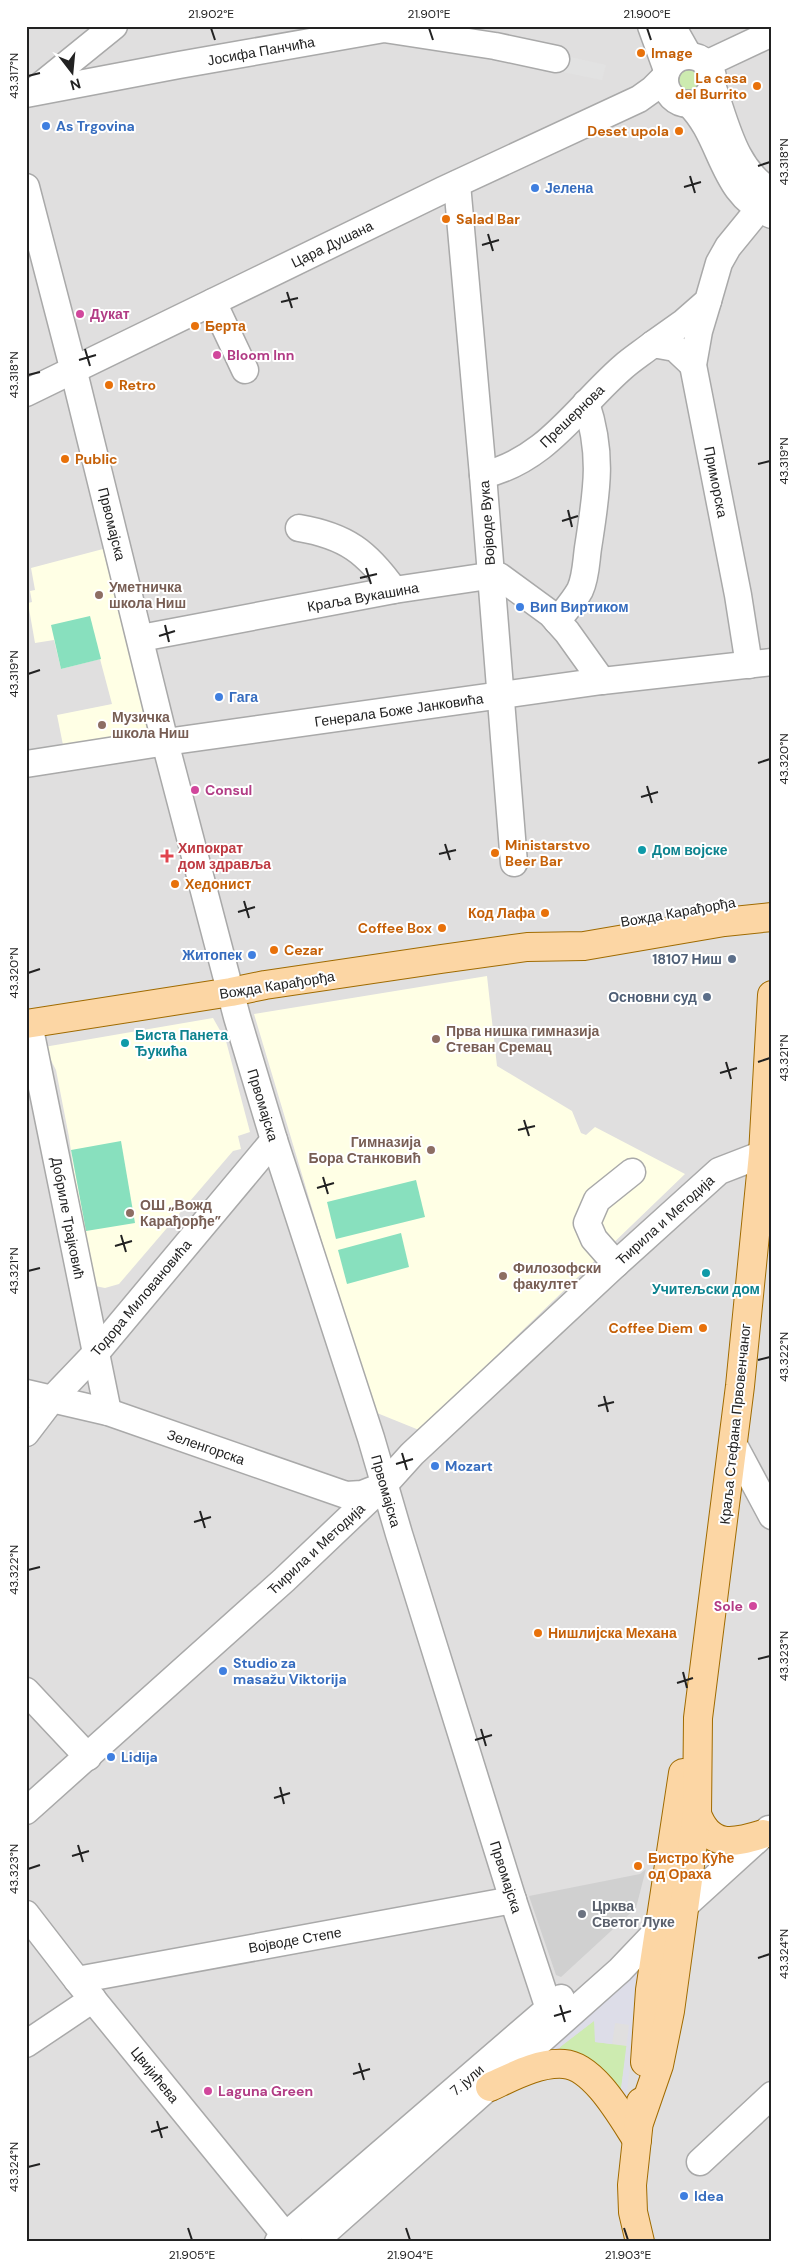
<svg xmlns="http://www.w3.org/2000/svg" width="798" height="2268" font-family="'DM Sans',sans-serif">
	<rect width="100%" height="100%" fill="#f2efe9"/>
	<rect fill="#e0dfdf" x="26" y="26" width="746" height="2216"/>
	<g fill="#ffffe5">
		<path d="M103,549L150,733L64,750L57,715L112,704L100,659L61,669L54,640L35,643L28,603L32,602L30,591L35,590L31,568Z"/>
		<path d="M487,976L497,1066L572,1111L581,1133L586,1135L595,1127L685,1174L419,1430L377,1413L352,1342L254,1014Z"/>
		<path d="M213,1018L226,1041L250,1132L238,1136L241,1149L233,1151L119,1284L105,1288L95,1286L88,1274L69,1137L56,1070L44,1047Z"/>
	</g>
	<path fill="#d0d0d0" d="M646,1869L636,1908L561,1977L556,1975L529,1896L640,1874Z"/>
	<g fill="#cdebb0">
		<path d="M681,64L704,70L701,93L696,96H679L672,88L676,67Z"/>
		<path d="M595,2020V2042L627,2046L620,2097L558,2053L560,2047Z"/>
	</g>
	<g fill="#88e0be">
		<path d="M90,616L101,659L61,669L51,625Z"/>
		<path d="M121,1141L135,1223L86,1231L71,1150Z"/>
		<path d="M416,1180L425,1217L336,1239L327,1202Z"/>
		<path d="M401,1233L409,1267L347,1284L338,1250Z"/>
	</g>
	<path fill="#e2e2e2" d="M557,54L606,65L602,80L553,70Z"/>
	<path fill="#dddde8" d="M642,1969L624,2114L620,2097L629,2025L615,2023L612,2044L595,2042L594,2021L560,2047L558,2053L536,2059Z"/>
	<g fill="none" stroke-linecap="round" stroke-linejoin="round">
		<defs>
			<g id="minor">
				<path d="M651,26L667,70"/>
				<path d="M672,26L689,56"/>
				<circle cx="689" cy="80" r="24"/>
				<path d="M706,64L772,33"/>
				<path d="M712,85C726,123 734,170 772,192"/>
				<path d="M35,90L114,26"/>
				<path d="M26,94L179,65L384,29L495,46L556,59"/>
				<path d="M689,104C724,138 720,195 772,215"/>
				<path d="M457,184L483,475L514,863"/>
				<path d="M26,187L71,360L165,742L237,1017L274,1140L371,1438L399,1534L513,1900L549,2009"/>
				<path d="M708,301L699,331L693,365L738,595L749,665"/>
				<path d="M213,302L245,370"/>
				<path d="M653,344L684,322L708,301L719,263L728,247L759,209"/>
				<path d="M26,393L443,190L639,99L653,89L665,77"/>
				<path d="M483,475C547,460 577,407 623,367C632,359 643,352 653,344L675,348L693,365"/>
				<path d="M299,528C346,536 367,552 394,590"/>
				<path d="M557,621C565,611 574,601 580,590C586,577 586,562 588,548C596,495 604,456 586,403"/>
				<path d="M141,638L394,590L495,575L499,576L551,614L567,632L602,681"/>
				<path d="M26,764L173,741L602,681L772,662"/>
				<path d="M29,1024L108,1412"/>
				<path d="M616,1264L594,1239L587,1223L597,1200L632,1172"/>
				<path d="M26,1393L108,1412L346,1495L362,1494L380,1487"/>
				<path d="M26,1433L52,1399L96,1353L274,1140"/>
				<path d="M734,1445L772,1516"/>
				<path d="M26,1691L88,1757"/>
				<path d="M26,1811L284,1580L384,1485L412,1454L616,1264L719,1171L763,1154"/>
				<path d="M26,1914L77,1980L285,2235"/>
				<path d="M77,1980L513,1900"/>
				<path d="M26,2044L93,1999"/>
				<path d="M700,2162L772,2095"/>
				<path d="M278,2242L561,1998"/>
				<path d="M314,2242L620,1970L661,1927L769,1829"/>
			</g>
			<g id="major">
				<path d="M26,1024L231,992L265,985L441,959L527,947L584,946L724,922L772,917"/>
				<path d="M697,1814C710,1849 734,1843 763,1834"/>
				<path d="M645,2062L650,1990L683,1773"/>
				<path d="M490,2087C512,2077 539,2062 564,2064C594,2066 622,2117 637,2140"/>
				<path d="M640,2120L659,2065L670,2011L697,1814L698,1718L740,1386L763,1154L772,995"/>
				<path d="M640,2242L633,2212L632,2185L641,2102"/>
			</g>
		</defs>
		<use href="#minor" stroke="#a9a9a9" stroke-width="29"/>
		<use href="#major" stroke="#a06b00" stroke-width="30"/>
		<use href="#minor" stroke="#fff" stroke-width="26"/>
		<use href="#major" stroke="#fcd6a4" stroke-width="28"/>
	</g>
	<path fill="none" stroke="#222" stroke-width="2" d="M211,28L215,40M429,28L433,40M647,28L651,40M28,76L40,73M758,166L770,162M690,176L695,193M684,187L701,182M488,234L493,251M482,245L499,240M287,292L292,308M281,302L298,298M85,349L90,366M79,360L96,355M28,375L40,372M758,464L770,461M568,510L572,527M562,521L578,516M366,568L371,584M360,578L377,574M165,625L169,642M159,636L175,631M28,674L40,670M758,763L770,759M647,786L652,803M641,797L658,792M445,844L450,860M439,854L456,850M244,901L249,918M238,912L255,907M28,973L40,969M726,1062L731,1079M758,1062L770,1058M720,1073L737,1068M524,1120L529,1136M518,1130L535,1126M323,1177L328,1194M317,1188L334,1183M121,1235L126,1252M115,1246L132,1241M28,1271L40,1268M758,1360L770,1357M604,1396L608,1412M598,1406L614,1402M402,1453L407,1470M396,1464L413,1459M200,1511L205,1528M194,1522L211,1517M28,1570L40,1567M758,1659L770,1656M683,1672L687,1688M677,1683L693,1678M481,1729L486,1746M475,1740L492,1735M280,1787L284,1804M274,1798L290,1793M78,1845L83,1862M72,1856L89,1851M28,1869L40,1865M758,1958L770,1954M560,2005L565,2022M554,2016L571,2011M359,2063L364,2080M353,2074L370,2069M157,2121L162,2138M151,2132L168,2127M28,2167L40,2164M188,2228L192,2240M406,2228L410,2240M624,2228L628,2240"/>
	<g fill="#e8710a" stroke="#fff" stroke-width="2">
		<circle cx="641" cy="53" r="5"/>
		<circle cx="757" cy="86" r="5"/>
		<circle cx="679" cy="131" r="5"/>
		<circle cx="446" cy="219" r="5"/>
		<circle cx="195" cy="326" r="5"/>
		<circle cx="109" cy="385" r="5"/>
		<circle cx="65" cy="459" r="5"/>
		<circle cx="495" cy="853" r="5"/>
		<circle cx="175" cy="884" r="5"/>
		<circle cx="545" cy="913" r="5"/>
		<circle cx="442" cy="928" r="5"/>
		<circle cx="274" cy="950" r="5"/>
		<circle cx="703" cy="1328" r="5"/>
		<circle cx="538" cy="1633" r="5"/>
		<circle cx="638" cy="1866" r="5"/>
	</g>
	<g fill="#3f7fe0" stroke="#fff" stroke-width="2">
		<circle cx="46" cy="126" r="5"/>
		<circle cx="535" cy="188" r="5"/>
		<circle cx="520" cy="607" r="5"/>
		<circle cx="219" cy="697" r="5"/>
		<circle cx="252" cy="955" r="5"/>
		<circle cx="435" cy="1466" r="5"/>
		<circle cx="223" cy="1671" r="5"/>
		<circle cx="111" cy="1757" r="5"/>
		<circle cx="684" cy="2196" r="5"/>
	</g>
	<g fill="#d1479c" stroke="#fff" stroke-width="2">
		<circle cx="80" cy="314" r="5"/>
		<circle cx="217" cy="355" r="5"/>
		<circle cx="195" cy="790" r="5"/>
		<circle cx="753" cy="1606" r="5"/>
		<circle cx="208" cy="2091" r="5"/>
	</g>
	<g fill="#8d6e63" stroke="#fff" stroke-width="2">
		<circle cx="99" cy="595" r="5"/>
		<circle cx="102" cy="725" r="5"/>
		<circle cx="436" cy="1039" r="5"/>
		<circle cx="431" cy="1150" r="5"/>
		<circle cx="130" cy="1213" r="5"/>
		<circle cx="503" cy="1276" r="5"/>
	</g>
	<g fill="#0f9aa8" stroke="#fff" stroke-width="2">
		<circle cx="642" cy="850" r="5"/>
		<circle cx="125" cy="1043" r="5"/>
		<circle cx="706" cy="1273" r="5"/>
	</g>
	<path fill="#e0444e" stroke="#fff" stroke-width="2" d="M164.5 848.5h5v5h5v5h-5v5h-5v-5h-5v-5h5z"/>
	<g fill="#5c6f8a" stroke="#fff" stroke-width="2">
		<circle cx="732" cy="959" r="5"/>
		<circle cx="707" cy="997" r="5"/>
	</g>
	<circle fill="#6b7280" stroke="#fff" stroke-width="2" cx="582" cy="1914" r="5"/>
	<g text-anchor="middle" stroke-width="4" stroke-linejoin="round" paint-order="stroke">
		<g font-size="14" fill="#222" stroke="#fff">
			<text transform="translate(261 51) rotate(-10)" y="5">Јосифа Панчића</text>
			<text transform="translate(332 244) rotate(-26)" y="5">Цара Душана</text>
			<text transform="translate(572 416) rotate(-44)" y="5">Прешернова</text>
			<text transform="translate(716 482) rotate(79)" y="5">Приморска</text>
			<text transform="translate(487 523) rotate(-94)" y="5">Војводе Вука</text>
			<text transform="translate(112 524) rotate(76)" y="5">Првомајска</text>
			<text transform="translate(363 597) rotate(-10)" y="5">Краља Вукашина</text>
			<text transform="translate(399 710) rotate(-8)" y="5">Генерала Боже Јанковића</text>
			<text transform="translate(678 912) rotate(-10)" y="5">Вожда Карађорђа</text>
			<text transform="translate(277 985) rotate(-9)" y="5">Вожда Карађорђа</text>
			<text transform="translate(263 1105) rotate(73)" y="5">Првомајска</text>
			<text transform="translate(68 1218) rotate(79)" y="5">Добриле Трајковић</text>
			<text transform="translate(665 1220) rotate(-42)" y="5">Ћирила и Методија</text>
			<text transform="translate(141 1298) rotate(-50)" y="5">Тодора Миловановића</text>
			<text transform="translate(735 1424) rotate(-84)" y="5">Краља Стефана Првовенчаног</text>
			<text transform="translate(206 1447) rotate(19)" y="5">Зеленгорска</text>
			<text transform="translate(386 1491) rotate(74)" y="5">Првомајска</text>
			<text transform="translate(316 1549) rotate(-43)" y="5">Ћирила и Методија</text>
			<text transform="translate(506 1877) rotate(72)" y="5">Првомајска</text>
			<text transform="translate(295 1940) rotate(-10)" y="5">Војводе Степе</text>
			<text transform="translate(155 2075) rotate(51)" y="5">Цвијићева</text>
			<text transform="translate(467 2080) rotate(-41)" y="5">7. јули</text>
		</g>
		<g font-size="14" font-weight="bold" fill="#c56008" stroke="#fff" text-anchor="start">
			<text x="651" y="58">Image</text>
			<text x="747" y="83" text-anchor="end">La casa<tspan x="747" dy="16">del Burrito</tspan></text>
			<text x="669" y="136" text-anchor="end">Deset upola</text>
			<text x="456" y="224">Salad Bar</text>
			<text x="205" y="331">Берта</text>
			<text x="119" y="390">Retro</text>
			<text x="75" y="464">Public</text>
			<text x="505" y="850">Ministarstvo<tspan x="505" dy="16">Beer Bar</tspan></text>
			<text x="185" y="889">Хедонист</text>
			<text x="535" y="918" text-anchor="end">Код Лафа</text>
			<text x="432" y="933" text-anchor="end">Coffee Box</text>
			<text x="284" y="955">Cezar</text>
			<text x="693" y="1333" text-anchor="end">Coffee Diem</text>
			<text x="548" y="1638">Нишлијска Механа</text>
			<text x="648" y="1863">Бистро Куће<tspan x="648" dy="16">од Ораха</tspan></text>
		</g>
		<g font-size="14" font-weight="bold" fill="#366cbe" stroke="#fff" text-anchor="start">
			<text x="56" y="131">As Trgovina</text>
			<text x="545" y="193">Јелена</text>
			<text x="530" y="612">Вип Виртиком</text>
			<text x="229" y="702">Гага</text>
			<text x="242" y="960" text-anchor="end">Житопек</text>
			<text x="445" y="1471">Mozart</text>
			<text x="233" y="1668">Studio za<tspan x="233" dy="16">masažu Viktorija</tspan></text>
			<text x="121" y="1762">Lidija</text>
			<text x="694" y="2201">Idea</text>
		</g>
		<g font-size="14" font-weight="bold" fill="#b23c85" stroke="#fff" text-anchor="start">
			<text x="90" y="319">Дукат</text>
			<text x="227" y="360">Bloom Inn</text>
			<text x="205" y="795">Consul</text>
			<text x="743" y="1611" text-anchor="end">Sole</text>
			<text x="218" y="2096">Laguna Green</text>
		</g>
		<g font-size="14" font-weight="bold" fill="#785e54" stroke="#fff" text-anchor="start">
			<text x="109" y="592">Уметничка<tspan x="109" dy="16">школа Ниш</tspan></text>
			<text x="112" y="722">Музичка<tspan x="112" dy="16">школа Ниш</tspan></text>
			<text x="446" y="1036">Прва нишка гимназија<tspan x="446" dy="16">Стеван Сремац</tspan></text>
			<text x="421" y="1147" text-anchor="end">Гимназија<tspan x="421" dy="16">Бора Станковић</tspan></text>
			<text x="140" y="1210">ОШ „Вожд<tspan x="140" dy="16">Карађорђе”</tspan></text>
			<text x="513" y="1273">Филозофски<tspan x="513" dy="16">факултет</tspan></text>
		</g>
		<g font-size="14" font-weight="bold" fill="#be3a42" stroke="#fff" text-anchor="start">
			<text x="178" y="853">Хипократ<tspan x="178" dy="16">дом здравља</tspan></text>
		</g>
		<g font-size="14" font-weight="bold" fill="#0d838f" stroke="#fff" text-anchor="start">
			<text x="652" y="855">Дом војске</text>
			<text x="135" y="1040">Биста Панета<tspan x="135" dy="16">Ђукића</tspan></text>
			<text x="706" y="1294" text-anchor="middle">Учитељски дом</text>
		</g>
		<g font-size="14" font-weight="bold" fill="#4e5e75" stroke="#fff" text-anchor="end">
			<text x="722" y="964">18107 Ниш</text>
			<text x="697" y="1002">Основни суд</text>
		</g>
		<g font-size="14" font-weight="bold" fill="#5b616d" stroke="#fff" text-anchor="start">
			<text x="592" y="1911">Црква<tspan x="592" dy="16">Светог Луке</tspan></text>
		</g>
	</g>
	<rect width="798" height="2268" fill="none" stroke="#ffffff" stroke-width="55"/>
	<g transform="translate(72 72) rotate(164)" stroke="#ffffff" stroke-width="4" paint-order="stroke">
	<path d="M0-4L9 19L0 12L-9 19Z" fill="#222222"/>
	<text y="-8" font-size="14" font-weight="bold" text-anchor="middle" fill="#222222">N</text>
	</g>
	<rect x="28" y="28" width="742" height="2212" fill="none" stroke="#222" stroke-width="2"/>
	<g font-size="12" text-anchor="middle" fill="#222">
		<text x="211" y="18">21.902°E</text>
		<text x="429" y="18">21.901°E</text>
		<text x="647" y="18">21.900°E</text>
		<text transform="translate(14 76) rotate(-90)" y="4">43.317°N</text>
		<text transform="translate(784 162) rotate(-90)" y="4">43.318°N</text>
		<text transform="translate(14 375) rotate(-90)" y="4">43.318°N</text>
		<text transform="translate(784 461) rotate(-90)" y="4">43.319°N</text>
		<text transform="translate(14 674) rotate(-90)" y="4">43.319°N</text>
		<text transform="translate(784 759) rotate(-90)" y="4">43.320°N</text>
		<text transform="translate(14 973) rotate(-90)" y="4">43.320°N</text>
		<text transform="translate(784 1058) rotate(-90)" y="4">43.321°N</text>
		<text transform="translate(14 1271) rotate(-90)" y="4">43.321°N</text>
		<text transform="translate(784 1357) rotate(-90)" y="4">43.322°N</text>
		<text transform="translate(14 1570) rotate(-90)" y="4">43.322°N</text>
		<text transform="translate(784 1656) rotate(-90)" y="4">43.323°N</text>
		<text transform="translate(14 1869) rotate(-90)" y="4">43.323°N</text>
		<text transform="translate(784 1954) rotate(-90)" y="4">43.324°N</text>
		<text transform="translate(14 2167) rotate(-90)" y="4">43.324°N</text>
		<text x="192" y="2259">21.905°E</text>
		<text x="410" y="2259">21.904°E</text>
		<text x="628" y="2259">21.903°E</text>
	</g>
</svg>
